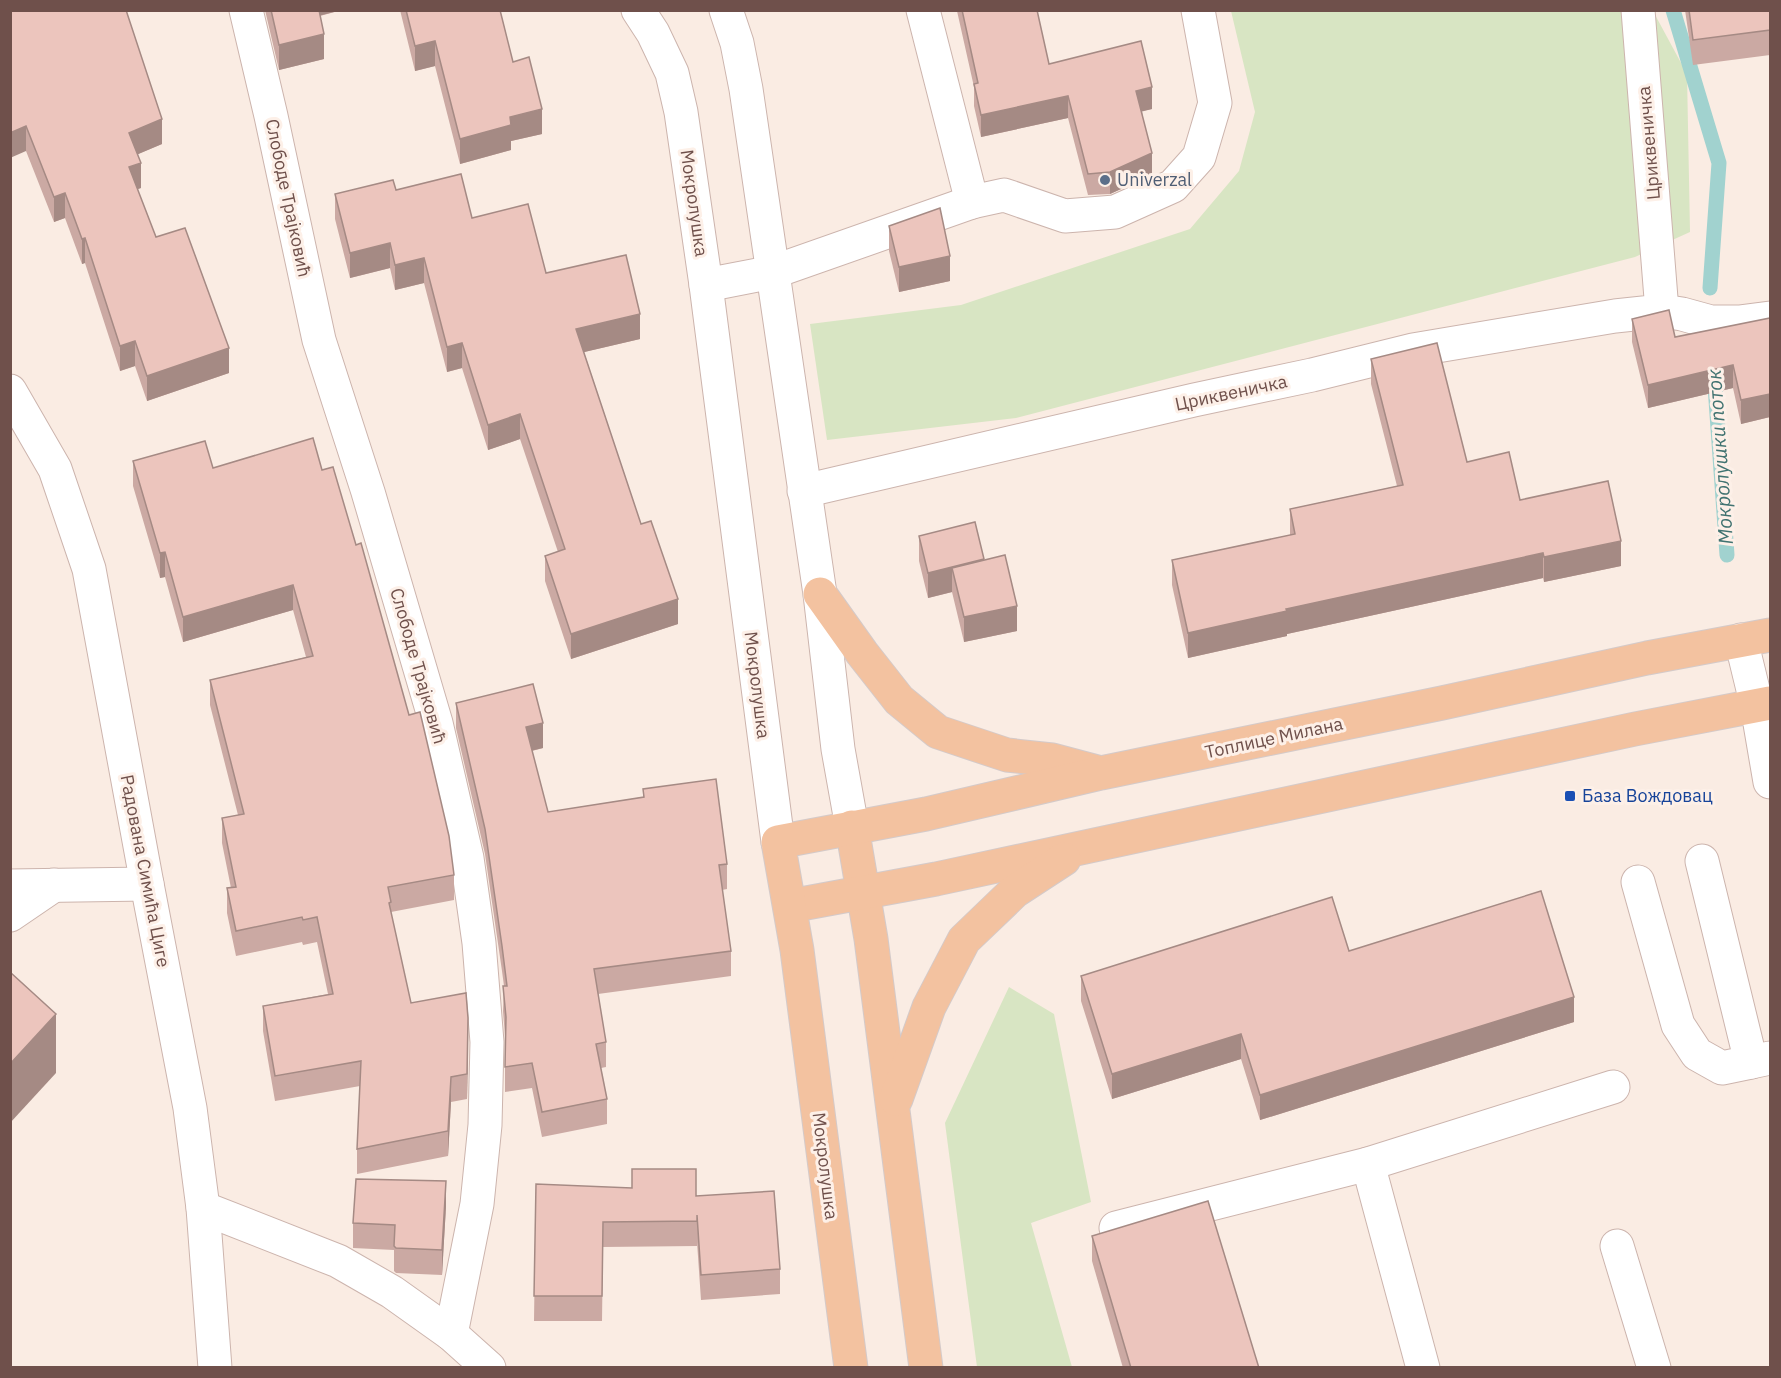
<svg xmlns="http://www.w3.org/2000/svg" width="1781" height="1378" font-family="'IBM Plex Sans',sans-serif">
	<rect width="100%" height="100%" fill="#faece3"/>
	<g fill="#d8e5c3">
		<path d="M1231,11H1653L1687,74L1690,232L1635,257L1016,418L827,440L810,324L961,305L1190,229L1239,171L1255,112Z"/>
		<path d="M1009,987L1054,1014L1091,1202L1031,1223L1072,1367H977L945,1123Z"/>
	</g>
	<g fill="none" stroke-linecap="round" stroke-linejoin="round">
		<g stroke="#a1d2cf" stroke-width="15">
			<path d="M1673,10L1719,163L1710,288"/>
			<path d="M1714,372L1727,555"/>
		</g>
		<defs>
			<g id="minor">
				<path d="M246,10L271,116L319,340L368,492L436,723L467,858L479,943L487,1042L485,1125L477,1204L451,1334"/>
				<path d="M638,10L653,33L672,73L681,112L706,285L778,842"/>
				<path d="M726,10L737,43L746,89L820,594L838,749L852,827"/>
				<path d="M923,10L972,202"/>
				<path d="M706,285L773,272L972,202L1004,195L1065,216L1115,212L1173,186L1199,157L1215,103L1198,10"/>
				<path d="M1662,311L1682,314L1711,322H1739L1770,318"/>
				<path d="M10,391L55,469L89,569L147,884L190,1108L203,1208L215,1368"/>
				<path d="M804,491L1194,400L1312,375L1413,350L1615,316L1662,311L1638,10"/>
				<path d="M1741,640L1757,706L1770,782"/>
				<path d="M1702,861L1751,1062L1770,1058"/>
				<path d="M1638,882L1678,1025L1697,1054L1722,1068L1751,1062"/>
				<path d="M10,886L147,884"/>
				<path d="M10,915L54,885"/>
				<path d="M1368,1164L1423,1368"/>
				<path d="M203,1208L338,1261L392,1292L451,1334L489,1368"/>
				<path d="M1116,1228L1368,1164L1613,1087"/>
				<path d="M1617,1246L1654,1368"/>
			</g>
			<g id="major">
				<path d="M820,594L862,653L899,700L938,732L1007,755L1052,760L1097,772"/>
				<path d="M852,827L871,939L926,1368"/>
				<path d="M790,906L936,879L1635,729L1770,703"/>
				<path d="M896,1099L929,1007L964,940L1015,891L1064,859"/>
				<path d="M851,1368L797,950L778,842L926,814L1101,773L1442,703L1647,658L1770,635"/>
			</g>
		</defs>
		<use href="#minor" stroke="#ccb4ad" stroke-width="35"/>
		<use href="#major" stroke="#d4cac9" stroke-width="35"/>
		<use href="#minor" stroke="#fff" stroke-width="33"/>
		<use href="#major" stroke="#f3c2a0" stroke-width="33"/>
	</g>
	<g fill="#cba9a3">
		<path d="M10,10H133L127,12L162,144L138,154L141,188L137,189L156,237L229,373L147,401L135,366L120,371L85,263L82,264L65,218L54,222L26,151Z"/>
		<path d="M265,10H342L320,16L324,59L279,70Z"/>
		<path d="M400,10H500L513,62L542,134L511,141V150L460,164L435,66L415,71Z"/>
		<path d="M1037,10L1049,64L1152,109L1142,111L1152,175L1110,194L1088,195L1068,118L981,137L974,106V87L957,11Z"/>
		<path d="M1685,10H1770V55L1693,65Z"/>
		<path d="M396,190L472,218L546,273L640,339L584,352L641,524L678,624L571,659L545,581V556L558,552L520,439L488,450L462,368L447,372L424,283L395,290L390,268L350,278L335,219V194Z"/>
		<path d="M889,226L950,281L899,292L889,251Z"/>
		<path d="M1770,318V417L1741,424L1733,388L1648,408L1632,342V319L1675,337Z"/>
		<path d="M1371,359L1467,462L1520,500L1621,566L1544,582L1543,578L1287,634V636L1188,658L1172,585V560L1290,535V509L1397,486L1371,384Z"/>
		<path d="M133,461L213,468L322,470L356,545L409,715L454,875V900L391,912L411,1003L468,1043L467,1099L451,1102L448,1156L357,1174V1149L360,1086L275,1101L263,1031V1006L328,994L317,942L303,945L302,942L236,956L227,913V888H231L222,843V818L238,815L210,705V680L306,657L293,610L183,642L165,577L160,578L133,486Z"/>
		<path d="M919,536L984,560L1017,631L964,642L952,592L928,598L919,561Z"/>
		<path d="M456,703L543,748L532,751L548,812L643,797V789L727,864V889L722,890L731,951V976L598,994L606,1042V1067L601,1068L607,1099V1124L542,1137L532,1088L505,1092V1036L503,1011L504,986L502,971L485,854L456,728Z"/>
		<path d="M1349,951L1574,1022L1260,1120L1241,1059L1112,1099L1081,1001V976Z"/>
		<path d="M536,1184L696,1196L780,1269V1294L701,1300L697,1242V1246L603,1247L602,1321H534Z"/>
		<path d="M446,1206L442,1275L396,1273L394,1271V1250L353,1248V1223Z"/>
		<path d="M1092,1236L1259,1368H1123L1092,1261Z"/>
	</g>
	<g fill="#a58a84">
		<path d="M314,10H342L314,17Z"/>
		<path d="M324,34V59L279,70V45Z"/>
		<path d="M435,41V66L415,71V46Z"/>
		<path d="M1152,87V109L1136,113V91Z"/>
		<path d="M1068,96V118L981,137V115Z"/>
		<path d="M542,109V134L511,141V150L460,164V139L510,117Z"/>
		<path d="M162,119V144L129,158V133Z"/>
		<path d="M26,126V151L10,158V133Z"/>
		<path d="M1152,153V175L1110,194V172Z"/>
		<path d="M141,163V188L129,192V167Z"/>
		<path d="M65,193V218L54,222V197Z"/>
		<path d="M85,238V263L82,264V239Z"/>
		<path d="M390,243V268L350,278V253Z"/>
		<path d="M950,256V281L899,292V267Z"/>
		<path d="M424,258V283L395,290V265Z"/>
		<path d="M640,314V339L576,354V329Z"/>
		<path d="M135,341V366L120,371V346Z"/>
		<path d="M462,343V368L447,372V347Z"/>
		<path d="M229,348V373L147,401V376Z"/>
		<path d="M1733,365V388L1648,408V385Z"/>
		<path d="M1770,394V417L1741,424V400Z"/>
		<path d="M520,414V439L488,450V425Z"/>
		<path d="M1621,541V566L1544,582V557Z"/>
		<path d="M165,552V577L160,578V553Z"/>
		<path d="M1543,553V578L1287,634V636L1188,658V633L1286,609Z"/>
		<path d="M984,559V584L952,568V592L928,598V573Z"/>
		<path d="M293,585V610L183,642V617Z"/>
		<path d="M678,599V624L571,659V634Z"/>
		<path d="M1017,606V631L964,642V617Z"/>
		<path d="M543,723V748L526,752V727Z"/>
		<path d="M1574,997V1022L1260,1120V1095Z"/>
		<path d="M56,1014V1073L10,1123V1064Z"/>
		<path d="M468,1018V1043L467,1099V1074Z"/>
		<path d="M1241,1034V1059L1112,1099V1074Z"/>
		<path d="M451,1077V1102L448,1156V1131Z"/>
		<path d="M446,1181V1206L442,1275V1250Z"/>
	</g>
	<g fill="#ecc5bd" stroke="#a58a84" stroke-width="1.5">
		<path d="M10,10H126L162,119L129,133L141,163L129,167L156,237L185,228L229,348L147,376L135,341L120,346L85,238L82,239L65,193L54,197L26,126L10,133Z"/>
		<path d="M271,10H319L324,34L279,45Z"/>
		<path d="M406,10H500L513,62L529,57L542,109L510,117L511,125L460,139L435,41L415,46Z"/>
		<path d="M962,10H1037L1049,64L1141,41L1152,87L1136,91L1152,153L1110,172L1088,174L1068,96L981,115L974,84L978,83Z"/>
		<path d="M1689,10H1770V30L1693,40Z"/>
		<path d="M461,174L472,218L528,204L546,273L626,255L640,314L576,329L641,524L651,521L678,599L571,634L545,556L565,549L520,414L488,425L462,343L447,347L424,258L395,265L390,243L350,253L335,194L393,180L396,190Z"/>
		<path d="M940,208L950,256L899,267L889,226Z"/>
		<path d="M1669,310L1675,337L1770,318V394L1741,400L1733,365L1648,385L1632,319Z"/>
		<path d="M1437,343L1467,462L1509,452L1520,500L1608,481L1621,541L1544,557L1543,553L1286,609L1287,611L1188,633L1172,560L1295,534L1290,509L1403,485L1371,359Z"/>
		<path d="M313,438L322,470L333,467L356,545L361,543L409,715L420,712L449,836L454,875L388,887L391,902L389,903L411,1003L466,993L468,1018L467,1074L451,1077L448,1131L357,1149L361,1061L275,1076L263,1006L333,994L317,917L303,920L302,917L236,931L227,888L236,887L222,818L244,814L210,680L313,656L293,585L183,617L165,552L160,553L133,461L205,441L213,468Z"/>
		<path d="M975,522L984,559L928,573L919,536Z"/>
		<path d="M1005,555L1017,606L964,617L952,568Z"/>
		<path d="M533,684L543,723L526,727L548,812L644,797L643,789L716,779L727,864L719,865L731,951L594,969L606,1042L596,1044L607,1099L542,1112L532,1063L505,1067L506,1017L503,986H507L502,946L485,829L456,703Z"/>
		<path d="M1541,891L1574,997L1260,1095L1241,1034L1112,1074L1081,976L1332,897L1349,951Z"/>
		<path d="M10,972L56,1014L10,1064Z"/>
		<path d="M632,1169H696V1196L774,1191L780,1269L701,1275L697,1215V1221L603,1222L602,1296H534L536,1184L632,1188Z"/>
		<path d="M356,1179L446,1181L442,1250L396,1248L394,1246L395,1225L353,1223Z"/>
		<path d="M1208,1201L1259,1368H1131L1092,1236Z"/>
	</g>
	<circle fill="#5c6f8a" stroke="#fdf0e8" stroke-width="2" cx="1105" cy="180" r="6"/>
	<rect fill="#1a4fb4" stroke="#fdf0e8" stroke-width="2" x="1564" y="790" width="12" height="12" rx="3"/>
	<g text-anchor="middle" stroke-width="6" stroke-linejoin="round" paint-order="stroke">
		<g font-size="18" fill="#6f504b" stroke="#fdf0e8">
			<text transform="translate(1649 143) rotate(-95)" y="6">Цриквеничка</text>
			<text transform="translate(288 198) rotate(78)" y="6">Слободе Трајковић</text>
			<text transform="translate(694 203) rotate(82)" y="6">Мокролушка</text>
			<text transform="translate(1231 393) rotate(-12)" y="6">Цриквеничка</text>
			<text transform="translate(418 666) rotate(74)" y="6">Слободе Трајковић</text>
			<text transform="translate(757 685) rotate(83)" y="6">Мокролушка</text>
			<text transform="translate(1274 738) rotate(-12)" y="6">Топлице Милана</text>
			<text transform="translate(145 871) rotate(79)" y="6">Радована Симића Циге</text>
			<text transform="translate(825 1166) rotate(83)" y="6">Мокролушка</text>
		</g>
		<g font-size="18" fill="#4e5e75" stroke="#fdf0e8" text-anchor="start">
			<text x="1117" y="186">Univerzal</text>
		</g>
		<g font-size="18" fill="#164399" stroke="#fdf0e8" text-anchor="start">
			<text x="1582" y="802">База Вождовац</text>
		</g>
		<g font-size="20" font-style="italic" fill="#417371" stroke="#fdf0e8">
			<text transform="translate(1720 457) rotate(-94)" y="7">Мокролушки поток</text>
		</g>
	</g>
	<rect width="1781" height="1378" fill="none" stroke="#6f504b" stroke-width="24"/>
</svg>
